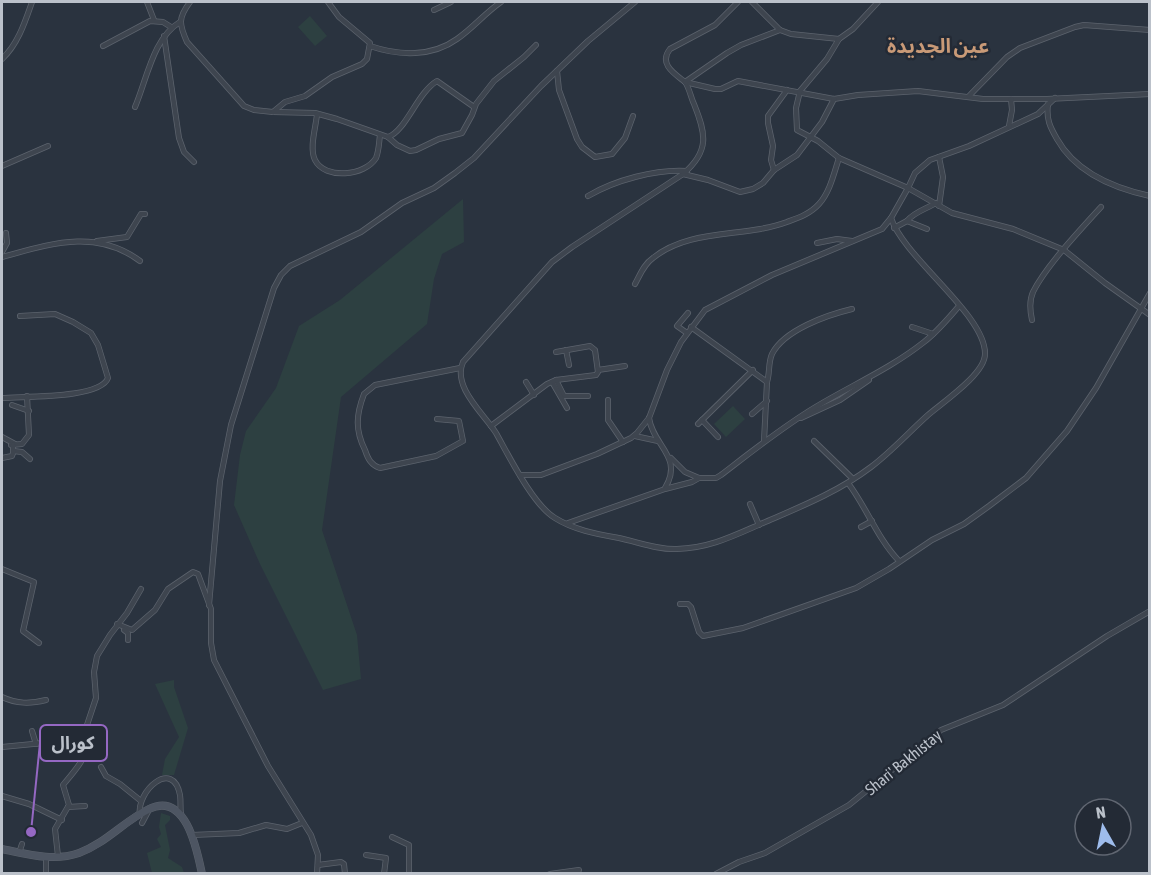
<svg xmlns="http://www.w3.org/2000/svg" width="1151" height="875" font-family="'Asap Condensed','Noto Sans Arabic',sans-serif">
	<rect width="100%" height="100%" fill="#2a333f"/>
	<g fill="#2d4041">
		<path d="M310,16L327,36L315,46L298,27Z"/>
		<path d="M463,199L464,242L442,254L434,279L427,324L341,397L322,530L357,635L361,679L323,690L260,564L234,505L240,455L246,431L276,388L299,326L340,300Z"/>
		<path d="M733,406L745,419L726,437L714,424Z"/>
		<path d="M174,680V687L188,728L174,775H162L165,759L179,737L155,684Z"/>
		<path d="M161,813L170,816V820L165,825L170,850L168,858L182,867L184,873H152L147,853L161,847L157,839L161,834L159,827Z"/>
	</g>
	<g fill="none" stroke-linecap="round" stroke-linejoin="round">
		<defs>
			<g id="minor">
				<path d="M147,2L154,20"/>
				<path d="M190,2C178,18 179,24 187,42L244,106L254,110L273,112L285,102L305,96L332,77L362,64L367,59L370,43L339,17L328,2"/>
				<path d="M738,2L715,25L670,49C658,64 675,74 685,82C689,87 691,98 694,104C706,134 710,151 683,174L572,247L552,262L463,362C452,387 484,414 496,433C509,456 533,505 555,518C574,530 597,534 619,538C638,542 658,550 677,549C710,548 733,536 763,523C800,507 838,492 871,467C891,452 909,432 928,415C943,402 985,374 985,354C986,315 904,258 891,218"/>
				<path d="M752,2L780,30L791,34L839,39L853,29L878,2"/>
				<path d="M434,10L451,2"/>
				<path d="M164,36L179,138L184,152L194,162"/>
				<path d="M103,46L150,21L163,22L171,27"/>
				<path d="M370,46C399,56 432,57 457,39C473,28 485,13 501,2"/>
				<path d="M2,59C18,44 25,22 32,2"/>
				<path d="M557,71L559,90L577,139L582,147L595,157L612,154L625,138L633,116"/>
				<path d="M685,82L715,89H721L738,81L834,99L858,95L918,91L983,99H1047L1150,94"/>
				<path d="M685,82L727,53L741,45L780,30"/>
				<path d="M969,96L1007,57L1020,48L1075,27L1084,25L1150,30"/>
				<path d="M1055,98L1038,114L969,146L930,160L915,173L908,188L952,213L1013,229L1064,250L1105,283L1150,315"/>
				<path d="M1048,104C1046,119 1050,127 1057,139C1076,173 1113,188 1150,196"/>
				<path d="M135,107C147,79 153,38 180,22"/>
				<path d="M273,112L315,113L337,119L388,137L397,145L410,151L416,150L439,139L462,133L472,115L476,104L494,81L524,57L536,45"/>
				<path d="M317,114C316,127 309,148 315,160C325,180 365,176 376,158C379,151 379,142 380,135"/>
				<path d="M1009,126L1012,110L1011,99"/>
				<path d="M388,137C406,131 417,93 437,81L474,107"/>
				<path d="M939,157L943,177L939,206"/>
				<path d="M2,166L48,146"/>
				<path d="M774,170L771,160L773,146L768,123V116L787,90"/>
				<path d="M683,174L708,180L740,192L753,189L763,183L774,170L797,155L822,122L834,99"/>
				<path d="M588,196C615,180 656,169 687,171"/>
				<path d="M907,221C914,212 926,209 936,203"/>
				<path d="M894,228L907,221L927,229"/>
				<path d="M97,241L127,237L141,214H145"/>
				<path d="M817,243L837,239L852,241"/>
				<path d="M2,252L7,243L6,233"/>
				<path d="M2,257C50,244 96,228 140,261"/>
				<path d="M635,284C640,275 644,264 653,258C690,228 744,238 787,222C798,218 810,214 819,204C830,192 834,173 839,158"/>
				<path d="M1032,320C1030,311 1029,301 1033,292C1046,266 1081,229 1101,207"/>
				<path d="M691,327L767,382L764,441"/>
				<path d="M912,327L933,334"/>
				<path d="M687,333L677,326L688,313"/>
				<path d="M566,350L569,365"/>
				<path d="M598,370L625,366"/>
				<path d="M556,380L564,396H588"/>
				<path d="M526,382L534,395"/>
				<path d="M552,382L567,408"/>
				<path d="M767,382C770,373 768,363 772,354C784,330 827,315 852,309"/>
				<path d="M2,398C23,396 100,399 108,378L98,345L91,333L73,322L55,314L20,316"/>
				<path d="M608,400V420L623,442"/>
				<path d="M12,405L29,411"/>
				<path d="M752,414L767,401"/>
				<path d="M649,418C653,446 684,457 665,488"/>
				<path d="M801,418L840,400L869,380"/>
				<path d="M437,419L459,421L463,441L436,456L380,468C371,465 368,459 365,450C355,430 356,415 364,394L375,385L460,368"/>
				<path d="M702,420L718,437"/>
				<path d="M698,424L753,370"/>
				<path d="M491,426L547,384L556,380L596,375L598,372L595,350L590,346L556,352"/>
				<path d="M635,436L658,441"/>
				<path d="M2,437L15,444"/>
				<path d="M814,441L853,479"/>
				<path d="M11,445L22,444L29,435L27,396"/>
				<path d="M13,451L22,452L30,459"/>
				<path d="M2,458L12,456L13,453V445"/>
				<path d="M671,458L685,472L699,478"/>
				<path d="M520,475H541L597,454L631,438L637,433L649,418L667,370L681,342L705,310L772,275L882,229L891,218L908,188L839,158L818,141L797,130L796,108L800,91L827,59L839,39"/>
				<path d="M848,483C867,508 877,538 899,561"/>
				<path d="M750,504L759,525"/>
				<path d="M568,523L665,489L692,482L699,478H716L721,475C751,452 781,428 814,408C850,386 890,369 924,342C937,332 948,319 959,306"/>
				<path d="M861,527L872,521"/>
				<path d="M2,569L34,582L23,631L39,643"/>
				<path d="M680,604H688L691,607L699,632L703,636L743,628L856,588L889,569L932,540L964,524L989,506L1026,478L1067,431L1096,388L1150,293"/>
				<path d="M209,605L220,481L231,425L274,288L281,275L290,266L361,232L402,203L434,188L455,173L474,158L541,86L588,41L635,2"/>
				<path d="M117,624L132,630L155,610L168,589L193,572L198,574L211,609V643L214,660L268,766L311,835L318,855L317,874"/>
				<path d="M124,630L128,633V640"/>
				<path d="M2,697C17,704 30,704 46,700"/>
				<path d="M32,731L36,744"/>
				<path d="M2,747L64,741L80,734L86,728L96,698L94,672L97,656L110,635L127,613L141,589"/>
				<path d="M101,767L106,776L120,784L141,801"/>
				<path d="M2,796L29,804L62,820"/>
				<path d="M68,807L85,806"/>
				<path d="M140,815C136,791 173,758 180,795C181,801 180,808 181,814"/>
				<path d="M142,823L150,808"/>
				<path d="M192,835L239,833L266,825L287,829L302,823"/>
				<path d="M392,837L409,845V874"/>
				<path d="M19,853L22,844"/>
				<path d="M366,855L386,858L384,874"/>
				<path d="M58,856L55,829L69,805L63,785C79,765 91,756 86,728"/>
				<path d="M46,857V874"/>
				<path d="M318,865L341,862L344,864L345,874"/>
				<path d="M550,874L579,870"/>
				<path d="M716,874L739,862L765,853L849,805L941,730L1003,705L1107,636L1150,611"/>
			</g>
			<path id="secondary" d="M2,849C27,854 53,862 79,853C106,843 124,821 149,809C186,791 197,850 202,874"/>
		</defs>
		<use href="#minor" stroke="#5c636d" stroke-width="6"/>
		<use href="#secondary" stroke="#5c636d" stroke-width="8"/>
		<use href="#minor" stroke="#3e454f" stroke-width="4.5"/>
		<use href="#secondary" stroke="#4d5562" stroke-width="7"/>
	</g>
	<g text-anchor="middle" stroke-width="5" stroke-linejoin="round" paint-order="stroke">
		<g font-size="16" fill="#bbc1ca" stroke="#232a35">
			<text transform="translate(903 762) rotate(-39)" y="6">Shari' Bakhistay</text>
		</g>
		<g font-size="20" font-weight="bold" fill="#c99a77" stroke="#232a35">
			<text x="938" y="53">عين الجديدة</text>
		</g>
	</g>
	<path fill="none" stroke="#9568c3" stroke-width="2" d="M31 832L40 743"/>
	<circle fill="#9568c3" stroke="#232a35" stroke-width="2" cx="31" cy="832" r="6"/>
	<rect fill="#232a35" stroke="#9568c3" stroke-width="2" x="40" y="725" width="67" height="36" rx="6"/>
	<g font-size="18" text-anchor="middle" font-weight="bold" fill="#bbc1ca">
		<text x="73" y="749">كورال</text>
	</g>
	<rect width="1151" height="875" fill="none" stroke="#bbc1ca" stroke-width="6"/>
	<g transform="translate(1103 827) rotate(351)"><circle r="28" fill="#232a35" stroke="#606671" stroke-width="1.5"/>
	<path d="M0-4.5L10 22L0 15L-10 22Z" fill="#9ebcec"/>
	<text y="-9" font-size="16" font-weight="bold" text-anchor="middle" fill="#bbc1ca">N</text>
	</g>
</svg>
